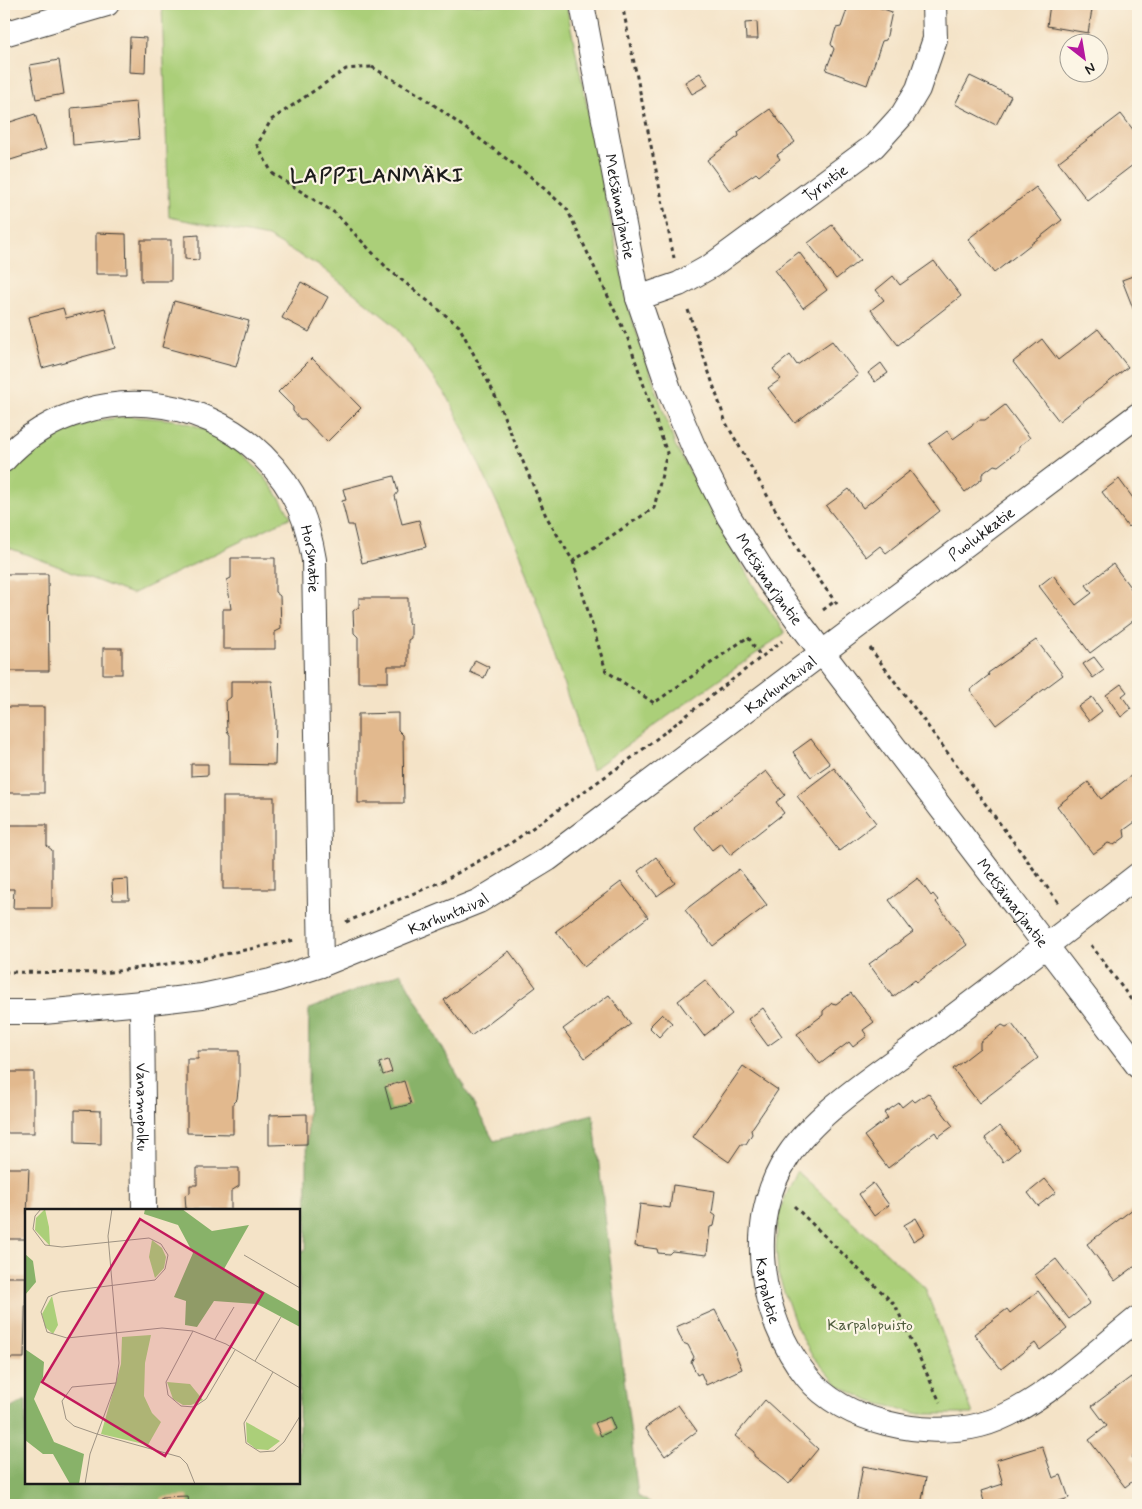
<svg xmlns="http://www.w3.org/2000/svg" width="1142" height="1509" font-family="Mynerve,sans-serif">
	<rect width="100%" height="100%" fill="#fcf5e5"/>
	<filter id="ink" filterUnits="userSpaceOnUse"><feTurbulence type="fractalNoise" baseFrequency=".02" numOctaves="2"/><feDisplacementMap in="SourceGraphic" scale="10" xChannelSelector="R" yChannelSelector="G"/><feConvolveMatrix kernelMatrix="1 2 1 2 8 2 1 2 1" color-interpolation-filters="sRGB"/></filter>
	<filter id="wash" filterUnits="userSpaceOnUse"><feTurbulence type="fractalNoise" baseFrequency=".0096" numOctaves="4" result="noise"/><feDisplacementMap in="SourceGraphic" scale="20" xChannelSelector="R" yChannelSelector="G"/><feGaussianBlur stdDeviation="1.12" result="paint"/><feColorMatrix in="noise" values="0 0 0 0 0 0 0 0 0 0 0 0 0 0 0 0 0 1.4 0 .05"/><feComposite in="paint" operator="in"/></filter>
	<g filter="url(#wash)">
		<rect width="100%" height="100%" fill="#f4e3c7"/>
		<g fill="#abcf79" stroke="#64764a">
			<path d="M162,4H566L629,310L675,445L756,590L785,633L592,770L521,555L449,399L393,324L321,267L268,237L169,217Z"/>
			<path d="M129,416C147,418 166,418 183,422C231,433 269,476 291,517L132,594L4,546V480C27,454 60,431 94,421C106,419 118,418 129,416Z"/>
			<path d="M797,1171L925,1288L973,1414H920L869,1401L838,1385L811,1354L796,1326L778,1274L776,1247L779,1211Z"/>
		</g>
		<path fill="#88b269" stroke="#526742" d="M401,973L494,1141L593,1114L638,1496L654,1505H4V1412L26,1400V1483H299V1254L306,1249L309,1009Z"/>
		<g id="blocks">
			<g fill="#e2b98e">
				<path d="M767,4H786L783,11Z"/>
				<path d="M849,4H869L892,12L886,40L882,41L867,85L826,70L834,49L831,44L836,28L841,27Z"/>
				<path d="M1050,4H1093L1088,33L1047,26Z"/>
				<path d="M757,22L758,39H746L745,23Z"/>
				<path d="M130,37L146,38L145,73L129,72Z"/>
				<path d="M59,60L64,94L36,99L30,65Z"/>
				<path d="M700,73L708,85L692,94L685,82Z"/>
				<path d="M970,76L1011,96L996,125L955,104Z"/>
				<path d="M136,102L139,139L73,145L71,108Z"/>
				<path d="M770,109L795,142L777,155L780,159L759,176L756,173L730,191L707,160L739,136L738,132Z"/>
				<path d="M35,114L46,149L4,162V124Z"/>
				<path d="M1121,114L1138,136V161L1087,200L1058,162Z"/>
				<path d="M1036,187L1062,220L994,273L968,239Z"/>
				<path d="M832,225L860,260L836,279L808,243Z"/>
				<path d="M96,233L126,234L127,274H96Z"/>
				<path d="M199,235V260L185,259V236Z"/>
				<rect x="141" y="240" width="30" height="41"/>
				<path d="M799,252L827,290L803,308L775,270Z"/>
				<path d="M934,261L961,296L898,345L871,310L884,300L876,290L893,276L900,285Z"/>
				<path d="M1138,274V321L1122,280Z"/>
				<path d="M301,282L328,297L309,332L282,318Z"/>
				<path d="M174,301L249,321L236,367L162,347Z"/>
				<path d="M63,308L66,318L105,308L115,348L42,368L29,317Z"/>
				<path d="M1098,329L1128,367L1059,421L1013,362L1042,339L1058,360Z"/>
				<path d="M832,341L858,375L795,423L768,388L781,379L773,369L790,355L797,365Z"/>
				<path d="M312,358L361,408L327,442L305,419H300L293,411V407L278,392Z"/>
				<path d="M881,363L888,373L875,382L868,373Z"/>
				<path d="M1005,405L1030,438L1019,446V450L998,466L994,465L982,474V479L965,492L929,444L947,431L953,439L979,420H985Z"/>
				<path d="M910,471L940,511L886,553L880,546L866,557L826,506L849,489L863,508Z"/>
				<path d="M394,476L398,492L395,496L402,524L419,520L426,547L362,563L353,525H348L342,501L346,500L343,489Z"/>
				<path d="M1119,479L1138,505V519L1128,527L1102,492Z"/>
				<path d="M231,558H275V592L280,596L281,629L275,632V649H223V609H231L227,580L231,578Z"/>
				<path d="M1113,564L1138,598V617L1090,653L1039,586L1053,575L1076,605L1092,593L1086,585Z"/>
				<path d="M4,574H48L49,671H4Z"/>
				<path d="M359,598H408V623L411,625V638L408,640V666H388V682H358V637L354,633L353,611L359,607Z"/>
				<path d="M1036,640L1063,675L996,725L970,690L989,675L988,673Z"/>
				<rect x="103" y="648" width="19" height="26"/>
				<path d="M1094,657L1104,670L1093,678L1083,664Z"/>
				<path d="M475,660L489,667L484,678L470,672Z"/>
				<path d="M231,681H272L276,720L275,765L230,764V735L227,731L226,701L231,697Z"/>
				<path d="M1121,684L1127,692L1122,696L1131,709L1121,717L1106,695Z"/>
				<path d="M1092,697L1102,711L1089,721L1078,707Z"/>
				<rect x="4" y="707" width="40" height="86"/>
				<path d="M398,713V730L403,735L404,803H358V714Z"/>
				<path d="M811,739L830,764L811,777L793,752Z"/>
				<path d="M191,764H208V775L191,776Z"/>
				<path d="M834,768L876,823L839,851L797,796Z"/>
				<path d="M766,771L785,795L776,802L784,813L730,855L721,843L712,850L694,827Z"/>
				<path d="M1132,775L1138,783V820L1124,830L1125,837L1114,845L1108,843L1093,854L1057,806L1088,782L1101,799Z"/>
				<rect x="223" y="797" width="51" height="92"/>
				<path d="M4,825H47V846L52,850V908H13L14,889H4Z"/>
				<path d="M656,857L675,883L657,896L638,871Z"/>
				<path d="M739,869L767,905L713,946L685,910Z"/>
				<path d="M918,878L931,896L933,894L938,900L936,902L967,945L917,982L915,980L893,997L869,964L913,932L889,900Z"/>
				<path d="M128,879L129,900H113L112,880Z"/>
				<path d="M621,882L648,917L584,967L556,931Z"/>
				<path d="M509,951L536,987L471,1036L444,1000Z"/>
				<path d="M705,980L732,1014L704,1036L678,1001Z"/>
				<path d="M851,993L874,1022L863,1030L867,1036L853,1047L849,1042L820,1064L797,1034L823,1015V1011L832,1003L836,1004Z"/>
				<path d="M609,995L631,1024L585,1058L563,1029Z"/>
				<path d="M763,1008L782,1036L768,1046L748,1019Z"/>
				<path d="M662,1014L672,1023L659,1037L649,1027Z"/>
				<path d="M1012,1024L1038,1058L979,1103L953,1069L980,1048V1042L1002,1025L1006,1027Z"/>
				<path d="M198,1051H239V1081L237,1099L233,1103V1134L187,1133V1059H198Z"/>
				<path d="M388,1060L392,1072L383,1075L379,1063Z"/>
				<path d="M743,1066L778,1090L751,1130L752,1134L746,1144H741L729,1162L693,1137Z"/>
				<rect x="4" y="1072" width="30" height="61"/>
				<path d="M404,1081L411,1104L391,1109L385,1087Z"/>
				<path d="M928,1093L953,1126L938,1137L935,1132L888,1168L864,1136L888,1118L884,1113L899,1103L902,1107L912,1099L915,1102Z"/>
				<path d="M75,1110L101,1111V1144L75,1143Z"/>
				<path d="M307,1114V1144L269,1145V1115Z"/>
				<path d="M1000,1126L1019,1149L1003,1162L985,1138Z"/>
				<path d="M4,1168H29L26,1239H4Z"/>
				<path d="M197,1168H239V1186L231,1191V1210H186L185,1195L190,1193V1185H197Z"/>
				<path d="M1045,1179L1056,1192L1038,1206L1028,1193Z"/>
				<path d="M873,1183L889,1205L874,1216L859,1194Z"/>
				<path d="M673,1185L715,1191L712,1213L716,1216L714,1226L710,1227L707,1255L672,1251L669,1254L658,1253L657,1249L635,1246L640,1204L670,1208Z"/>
				<path d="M1138,1205V1264L1115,1281L1087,1244Z"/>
				<path d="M916,1218L925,1234L913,1241L904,1225Z"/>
				<path d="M1056,1259L1090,1303L1069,1319L1035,1275Z"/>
				<path d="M4,1277H26L24,1358H4Z"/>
				<path d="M1038,1291L1067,1329L1040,1350L1035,1343L1001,1369L974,1334L1007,1309L1010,1313Z"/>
				<path d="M715,1310L736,1351L735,1353L742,1369L706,1385L701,1373L697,1375L691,1362L694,1357L688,1345L683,1343L676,1327Z"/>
				<path d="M1131,1377L1138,1386V1452L1131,1457L1138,1466V1477L1125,1487L1089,1440L1107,1426L1092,1406Z"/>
				<path d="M765,1400L818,1449L789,1484L754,1456V1452L735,1436Z"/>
				<path d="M678,1405L697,1431L665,1456L645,1428Z"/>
				<path d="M610,1417L615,1429L601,1436L595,1423Z"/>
				<path d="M1042,1446L1053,1478L1061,1475L1069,1498L1047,1505H985L981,1491L1003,1484L996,1460Z"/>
				<path d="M863,1466L926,1478L921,1505H856Z"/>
				<path d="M188,1496L189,1505H161V1497Z"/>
			</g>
		</g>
	</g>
	<g filter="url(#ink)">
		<use href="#blocks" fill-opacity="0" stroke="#3c3a36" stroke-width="1"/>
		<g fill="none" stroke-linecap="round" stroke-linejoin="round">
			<defs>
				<g id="street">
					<path id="s1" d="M582,4L638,298L670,392L694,448L729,517L769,581L802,626L1138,1066"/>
					<path d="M4,34L107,4"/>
					<path id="s2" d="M638,298L679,284L711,266L874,146L903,114L918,89L935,39L934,4"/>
					<path id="s3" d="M4,460C24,437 54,419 84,411C169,386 263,427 300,509C307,525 311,542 314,560L321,965"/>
					<path id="s4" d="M1138,875C1065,932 991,988 917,1044C875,1076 817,1112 788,1156C744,1221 759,1317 807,1377C843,1422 925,1439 980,1425C1033,1412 1094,1353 1138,1318"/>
					<path id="s5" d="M142,1003L144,1210"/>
					<path id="s6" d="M4,1012H43L142,1003L202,996L271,981L321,965L479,901L548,859L1138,415"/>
				</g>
			</defs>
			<use href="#street" stroke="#3c3a36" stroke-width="26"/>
			<g stroke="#3c3a36" stroke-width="3" stroke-dasharray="4 4" stroke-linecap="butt">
				<path d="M622,4L674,258"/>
				<path d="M372,67L423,97L531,177L567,209L628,339L667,453L654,508L573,561L546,516L494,393L459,326L388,269L335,213L272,173L257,145L271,120L346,69Z"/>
				<path d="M688,310L726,423L800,553L839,607"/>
				<path d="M573,561L606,671L654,703L748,637L761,657"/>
				<path d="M823,610L835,601"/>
				<path d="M870,648L1058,902"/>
				<path d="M346,922L443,881L511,843L633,757L782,641"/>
				<path d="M1091,945L1138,1009"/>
				<path d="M4,972L103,973L195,960L295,940"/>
				<path d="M794,1206L895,1305L940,1402"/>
			</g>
			<use href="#street" stroke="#fff" stroke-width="24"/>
		</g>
	</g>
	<g text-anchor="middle" stroke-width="4.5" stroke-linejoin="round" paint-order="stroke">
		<g font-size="16" fill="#1c1c1c" stroke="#fcf5e5">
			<text dy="6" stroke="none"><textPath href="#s2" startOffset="221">Tyrnitie</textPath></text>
			<text dy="6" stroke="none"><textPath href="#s1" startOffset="206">Metsämarjantie</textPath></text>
			<text dy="6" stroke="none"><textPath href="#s6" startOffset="1115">Puolukkatie</textPath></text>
			<text dy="6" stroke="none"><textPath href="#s3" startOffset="405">Horsmatie</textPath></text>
			<text dy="6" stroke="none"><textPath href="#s1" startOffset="611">Metsämarjantie</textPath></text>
			<text dy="6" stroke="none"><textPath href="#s6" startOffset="864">Karhuntaival</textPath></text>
			<text dy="6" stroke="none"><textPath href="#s1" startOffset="1016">Metsämarjantie</textPath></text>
			<text dy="6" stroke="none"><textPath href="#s6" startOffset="459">Karhuntaival</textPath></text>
			<text dy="6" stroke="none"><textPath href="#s5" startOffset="104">Vanamopolku</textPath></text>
			<text dy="6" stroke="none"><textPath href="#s4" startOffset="590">Karpalotie</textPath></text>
		</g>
		<g font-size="16" fill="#4e5b3d" stroke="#fcf5e5">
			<text x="870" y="1330">Karpalopuisto</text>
		</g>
		<g font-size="21" font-weight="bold" letter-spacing="1" fill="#1c1c1c" stroke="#fcf5e5">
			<text x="377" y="182">LAPPILANMÄKI</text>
		</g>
	</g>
	<g transform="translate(25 1209)">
		<rect width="275" height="275" fill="#f4e3c7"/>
		<path d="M20,0L24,18L25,37L10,21L11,9ZM127,31L137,39L141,48L139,59L130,69L124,48ZM27,87L33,116L28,125L20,118L17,105ZM126,126L120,154L119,187L127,204L136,213L123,236L76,225L96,155L97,128ZM142,173L165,175L178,191L166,196H158L148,190ZM221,213L255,232L243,241L231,240L222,233Z" fill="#abcf79"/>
		<path d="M120,0H157L187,22L224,16L199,60L275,103V118L232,95L189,92L172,118L160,116L161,92L149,88L168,44L153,16L119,5ZM0,45L8,52L11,73L0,86ZM0,140L19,153L18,168L9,190L29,233L59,245L54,275H45L28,245H18L0,231Z" fill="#88b269"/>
		<path fill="none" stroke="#9e9383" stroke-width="1" d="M16,0L10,7L8,20L20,36L37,38L124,29L136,35L143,46L140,60L130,71L35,83L23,88L16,103L22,123L42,129L137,119L168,122L201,135L275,179M219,46L275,79M168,122L141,173L143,186L156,197L169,198L181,190L210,141M190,130L209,98M230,152L256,108M248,163L219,214L221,234L235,243L249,242L259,233L275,207M91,174L47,178L37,192L41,210L49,217L72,225L155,248L162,255L170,275M60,275L65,245L91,174L94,154L83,27L87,0"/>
		<path fill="#c2185b" fill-opacity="0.15" stroke="#c2185b" stroke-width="2.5" d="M115,10L238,84L140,247L17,173Z"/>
		<rect width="275" height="275" fill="none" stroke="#1c1c1c" stroke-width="2.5"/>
	</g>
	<rect width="1142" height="1509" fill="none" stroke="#fcf5e5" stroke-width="20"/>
	<g transform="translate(1084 58) rotate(149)"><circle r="24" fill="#fcf5e5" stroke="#a29e95"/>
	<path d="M0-4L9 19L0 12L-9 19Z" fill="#b5179e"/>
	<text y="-8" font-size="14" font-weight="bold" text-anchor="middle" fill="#1c1c1c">N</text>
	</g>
</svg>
